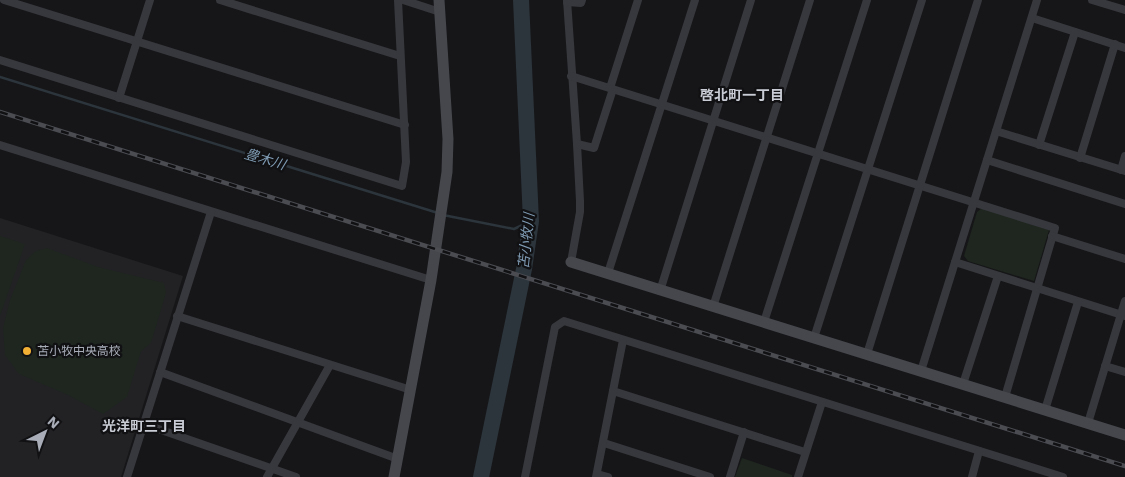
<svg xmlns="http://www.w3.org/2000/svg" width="1125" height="477" font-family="'Work Sans','Noto Sans JP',sans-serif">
	<rect width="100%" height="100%" fill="#161618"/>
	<path fill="#222225" d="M0,218L183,276L121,477H0Z"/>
	<g fill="#1e261f">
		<path d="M982,208L1049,230L1034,281L968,261L964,256L977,212Z"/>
		<path d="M0,236L25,244L0,316Z"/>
		<path d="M47,248L98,267L164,283L166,293L151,343L141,351L127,397L103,414L68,395L19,374L5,355L3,328L10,300L26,260L36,251Z"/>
		<path d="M742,458L792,475V477H735Z"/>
	</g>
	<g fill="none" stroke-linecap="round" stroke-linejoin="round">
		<g stroke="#2c353c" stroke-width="2.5">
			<path d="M0,77L438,213"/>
			<path d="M443,215L514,229L531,221"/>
		</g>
		<path stroke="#2c353c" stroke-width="16" d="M481,477L524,269L531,221L521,0"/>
		<g stroke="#37383d" stroke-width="8">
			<path d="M4,0L405,125"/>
			<path d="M220,0L400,56"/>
			<path d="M403,0L440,12"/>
			<path d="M567,0L577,144L580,201V212L571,262"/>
			<path d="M1092,0L1125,10"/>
			<path d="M567,2L581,3L582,0"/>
			<path d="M1032,18L1125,48"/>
			<path d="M0,60L402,186L406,162L398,0"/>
			<path d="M571,76L1055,228L1005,397"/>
			<path d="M610,88L638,0"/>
			<path d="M119,98L150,0"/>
			<path d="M996,131L1125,171"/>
			<path d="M577,144L594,148L613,89"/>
			<path d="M0,145L431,280"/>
			<path d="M1039,145L1075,32"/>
			<path d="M1080,158L1115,44"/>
			<path d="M987,160L1125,204"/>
			<path d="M1121,170L1125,156"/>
			<path d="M1052,236L1125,259"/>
			<path d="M955,262L1125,316"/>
			<path d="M608,273L695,0"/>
			<path d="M660,291L751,0"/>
			<path d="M713,307L810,0"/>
			<path d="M177,316L411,390"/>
			<path d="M764,322L867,0"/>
			<path d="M814,338L922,0"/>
			<path d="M867,354L978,0"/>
			<path d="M1105,366L1125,372"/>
			<path d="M921,371L1037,0"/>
			<path d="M160,372L398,459"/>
			<path d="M963,384L998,276"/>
			<path d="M613,391L805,452"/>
			<path d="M1045,410L1078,302"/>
			<path d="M1088,423L1125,301"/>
			<path d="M144,424L296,477"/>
			<path d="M604,443L710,477"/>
			<path d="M597,474L608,477"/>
			<path d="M127,477L211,212"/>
			<path d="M267,477L330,365"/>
			<path d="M525,477L555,327L564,321L1063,477"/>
			<path d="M596,477L623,340"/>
			<path d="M730,477L744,432"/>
			<path d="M798,477L822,402"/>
			<path d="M972,477L979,451"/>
		</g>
		<g stroke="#45474d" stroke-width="11">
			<path d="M571,262L1125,435"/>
			<path d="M394,477L431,280L447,172L448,139L439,0"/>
		</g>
		<defs>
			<path id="rail" d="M0,112L1125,466"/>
		</defs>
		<use href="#rail" stroke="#4a4c52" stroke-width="4.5"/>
		<use href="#rail" stroke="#111113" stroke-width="2.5" stroke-dasharray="8" stroke-linecap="butt"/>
	</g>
	<circle fill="#f2b134" stroke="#111113" stroke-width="2" cx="27" cy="351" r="5"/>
	<g text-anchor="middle" stroke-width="4.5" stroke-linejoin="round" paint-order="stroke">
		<g font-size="12" fill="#a8adb8" stroke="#111113" text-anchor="start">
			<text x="37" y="355">苫小牧中央高校</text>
		</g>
		<g font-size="14" font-weight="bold" fill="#c9ccd4" stroke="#111113">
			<text x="742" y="100">啓北町一丁目</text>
			<text x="144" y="431">光洋町三丁目</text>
		</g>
		<g font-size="14" font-style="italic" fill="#7f9bb3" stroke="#111113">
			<text transform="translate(265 159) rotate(17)" y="5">豊木川</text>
			<text transform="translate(526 241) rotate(-84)" y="5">苫小牧川</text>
		</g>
	</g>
	<g transform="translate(45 432) rotate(42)" stroke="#111113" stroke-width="4" paint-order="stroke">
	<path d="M0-4L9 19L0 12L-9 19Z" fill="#a8adb8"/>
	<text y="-8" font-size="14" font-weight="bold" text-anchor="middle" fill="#a8adb8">N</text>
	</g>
</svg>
